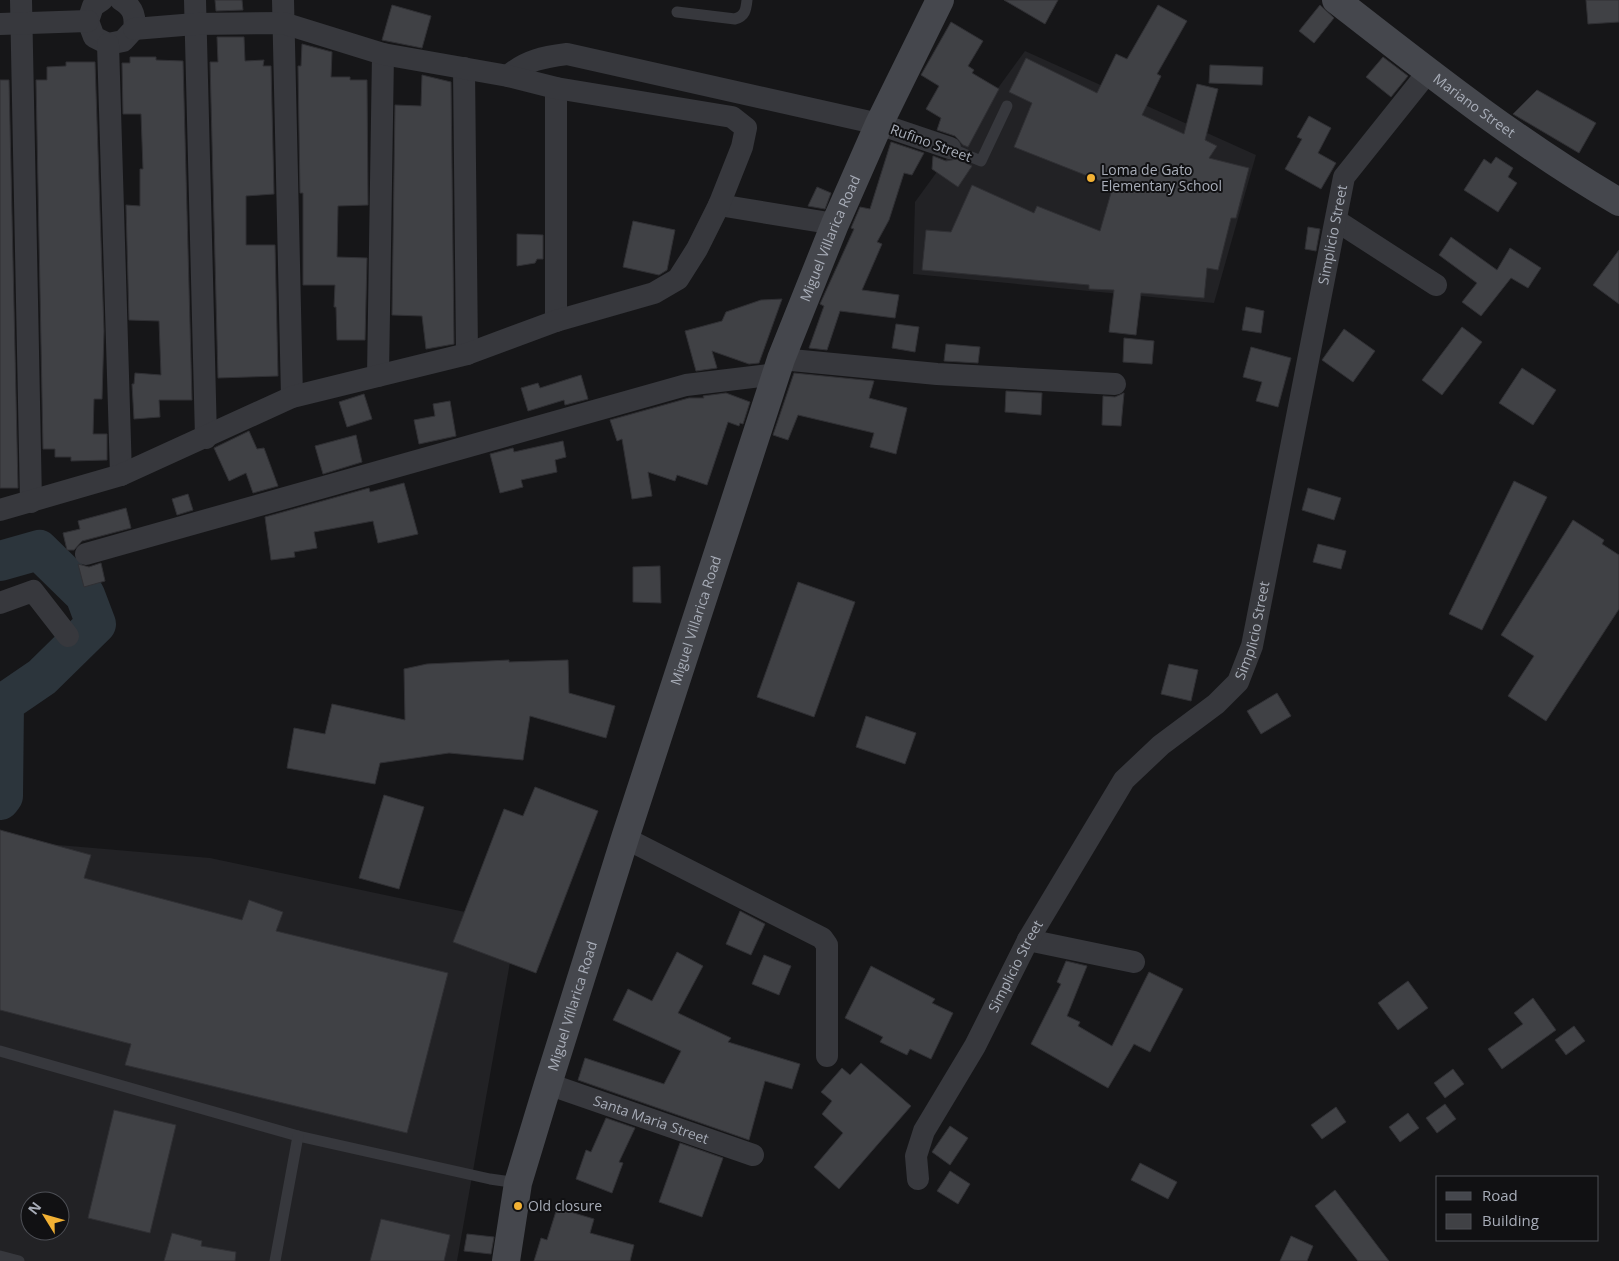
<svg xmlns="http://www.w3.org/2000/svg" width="1619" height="1261" font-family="'Open Sans',sans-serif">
	<rect width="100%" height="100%" fill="#161618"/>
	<g fill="#222225" fill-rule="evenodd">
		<path d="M1025,51L1256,155L1214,303L913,274L915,202Z"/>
		<path d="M0,840L210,858L517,923L457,1261H0ZM30,1201H60V1231H30Z"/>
	</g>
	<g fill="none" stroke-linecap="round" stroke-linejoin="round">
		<path stroke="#2c353c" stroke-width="40" d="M0,561L39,550L85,595L96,624L42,677L4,703L3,796L0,800"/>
	</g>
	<g fill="#404145" stroke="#303034">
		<path d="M215,0H242L243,10L216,11Z"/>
		<path d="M1004,0H1058L1045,24Z"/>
		<path d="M1586,0H1619V22L1588,24Z"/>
		<path d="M392,5L431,16L422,48L382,40Z"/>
		<path d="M1158,5L1187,21L1157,74L1161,76L1142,115L1184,134L1197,84L1218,89L1205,140L1217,146L1209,158L1249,168L1236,218H1231L1218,270L1207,268L1204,298L1141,293L1136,335L1109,332L1114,290L1089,289V285L922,270L926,230L951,232L972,185L1034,213L1037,206L1100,231L1113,186L1014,147L1032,103L1009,92L1026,58L1097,93L1116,54L1127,59Z"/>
		<path d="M1320,5L1334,18L1314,43L1299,31Z"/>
		<path d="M951,22L983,41L968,66L974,70L972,73L999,89L968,147L963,145L955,136L937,130L941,118L926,109L939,86L921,75Z"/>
		<path d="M217,37H244L245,61L264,60L263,66H271L274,194L246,196V245H275L278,376L218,378L210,62H218Z"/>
		<path d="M302,44L332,52L331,77H350V80H367L368,205L338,206L337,257L367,258L365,340H337L336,307H334L335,285H303V193H300L298,66H301Z"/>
		<path d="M130,57H156V60L183,61L192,400H159L160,417L134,419L132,384H134L135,373L161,375L159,321L129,320L126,205L140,206V169H143L141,114H123L122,63H130Z"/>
		<path d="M1383,57L1408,76L1391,97L1366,77Z"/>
		<path d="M66,62H95L104,331L102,399H94L93,434H107V460L71,461V457H55V449H43L36,80H47V67L66,66Z"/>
		<path d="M1210,65L1263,67L1262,85L1209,83Z"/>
		<path d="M422,75L451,82L454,344L426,349L422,316L392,315L395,105L421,106Z"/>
		<path d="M0,80H9L18,488H0Z"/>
		<path d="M1537,90L1596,123L1579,153L1513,114Z"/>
		<path d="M1309,116L1331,128L1318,153L1336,163L1321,189L1285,169L1302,139L1297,137Z"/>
		<path d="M891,142L924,153L912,175L904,173L889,220L877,242L882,244L862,290L899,295L895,318L840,311L827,350L809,348L824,306L820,304L854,229L851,228L860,207L870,209Z"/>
		<path d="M933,156L946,161L957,159L972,166L958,187L932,169Z"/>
		<path d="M1496,157L1513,168L1508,177L1517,183L1498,212L1464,190L1484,159L1491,164Z"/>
		<path d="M817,187L831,193L825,209L808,206Z"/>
		<path d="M633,221L675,230L667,270L659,275L623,267Z"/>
		<path d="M1308,227L1320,229L1316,251L1305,249Z"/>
		<path d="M517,234L543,235V259H537L535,263L517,266Z"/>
		<path d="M1451,237L1497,270L1510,248L1541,268L1528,288L1511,278L1481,316L1462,302L1477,283L1439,255Z"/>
		<path d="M1619,250V304L1593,285Z"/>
		<path d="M782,299L759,363L749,364L712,351L717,368L696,371L685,331L722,321L726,312L761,300Z"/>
		<path d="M1246,307L1264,311L1261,333L1242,330Z"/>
		<path d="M896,324L919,327L915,352L892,348Z"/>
		<path d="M1462,327L1482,342L1442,395L1422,380Z"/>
		<path d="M1344,329L1375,351L1353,382L1322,360Z"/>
		<path d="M1124,338L1154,341L1152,364L1123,362Z"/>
		<path d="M946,344L980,347L978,363L944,361Z"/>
		<path d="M1251,347L1291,358L1278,407L1256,401L1262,382L1243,377Z"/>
		<path d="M1522,368L1556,390L1533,425L1499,403Z"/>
		<path d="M794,373L874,381L869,398L907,408L896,454L870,447L874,433L798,415L788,440L773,435Z"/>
		<path d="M581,375L588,399L565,405L564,400L528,411L521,388L538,383L540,388Z"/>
		<path d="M1006,391L1042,393L1041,415L1005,412Z"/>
		<path d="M726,393L750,402L743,424L740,423L739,426L728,422L707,485L677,475L675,481L648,472L652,496L632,499L622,439L617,441L610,420L689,398H704L703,396Z"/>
		<path d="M1124,393L1121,426L1102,425L1103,396L1115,397Z"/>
		<path d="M364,394L372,419L347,427L339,402Z"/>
		<path d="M450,401L456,436L419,444L414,420L435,416L433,404Z"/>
		<path d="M249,431L257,449L264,448L278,486L253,493L246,473L229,481L214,448Z"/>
		<path d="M356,435L362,462L323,474L315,446Z"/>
		<path d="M563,441L566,457L555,460L557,472L521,480L523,487L500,493L490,454L513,448L514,452Z"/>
		<path d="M1514,481L1547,497L1482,630L1449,614Z"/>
		<path d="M404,483L418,534L378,543L373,521L314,532L317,548L294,552L295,557L271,560L265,517L369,488L370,492Z"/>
		<path d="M1308,488L1341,498L1334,520L1302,510Z"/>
		<path d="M188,494L193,510L177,515L172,499Z"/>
		<path d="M126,508L131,528L82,541L74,550H67L63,533L80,529L78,521Z"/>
		<path d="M1573,520L1604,540L1602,544L1619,555V609L1546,721L1508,696L1534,656L1501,635Z"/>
		<path d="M1318,544L1346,551L1341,569L1313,562Z"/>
		<path d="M101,563L105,581L84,587L78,564L89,567Z"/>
		<path d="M660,566L661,603L633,602V567Z"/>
		<path d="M798,582L855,602L814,717L757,697Z"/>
		<path d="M509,660V662L568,660L569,693L615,706L606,738L530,716L523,760L449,753L380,763L375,784L287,768L294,728L325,734L332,704L405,720L404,669L427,664Z"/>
		<path d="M1169,664L1198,670L1191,701L1161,694Z"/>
		<path d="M1277,693L1291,716L1261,734L1247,711Z"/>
		<path d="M866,716L916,733L905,764L856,747Z"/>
		<path d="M535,787L598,811L536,973L453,942L504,809L523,816Z"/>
		<path d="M384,795L424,807L399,889L359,878Z"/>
		<path d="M0,830L91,855L84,878L242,920L249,900L283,912L276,931L448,973L407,1133L125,1065L131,1044L0,1010Z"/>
		<path d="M740,911L765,924L751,955L726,944Z"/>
		<path d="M677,952L703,966L678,1013L731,1038L728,1042L800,1064L792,1089L765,1081L749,1140L578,1080L585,1058L664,1084L681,1051L613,1020L628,989L652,1001Z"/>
		<path d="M764,955L791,966L779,995L752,984Z"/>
		<path d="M1066,961L1087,966L1067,1016L1080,1022L1078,1026L1112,1046L1149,972L1183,989L1150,1052L1134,1044L1108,1088L1031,1044L1061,984L1057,982Z"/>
		<path d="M871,966L935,999L932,1003L953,1013L931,1059L910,1049L907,1055L880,1042L883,1037L845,1018Z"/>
		<path d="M1408,981L1428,1008L1398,1030L1378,1003Z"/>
		<path d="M1533,998L1556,1030L1502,1069L1488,1049L1523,1024L1514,1013Z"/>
		<path d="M1574,1026L1585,1041L1566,1055L1555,1040Z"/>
		<path d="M861,1063L911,1106L839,1189L814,1167L843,1133L822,1114L832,1101L821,1092L842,1068L850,1075Z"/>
		<path d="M1453,1069L1464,1084L1445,1098L1434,1083Z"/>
		<path d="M1445,1104L1456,1119L1437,1133L1426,1118Z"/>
		<path d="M1336,1107L1346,1122L1322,1139L1311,1125Z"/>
		<path d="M114,1110L176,1125L150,1233L88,1218Z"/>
		<path d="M1408,1113L1419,1128L1400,1142L1389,1127Z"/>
		<path d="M606,1118L635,1128L619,1162L623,1163L612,1193L576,1179L586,1150L591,1152Z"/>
		<path d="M950,1126L968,1138L950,1165L932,1152Z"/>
		<path d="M680,1143L723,1158L702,1217L659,1202Z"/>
		<path d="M1140,1163L1177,1182L1168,1199L1131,1180Z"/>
		<path d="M950,1171L970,1184L958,1204L937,1191Z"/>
		<path d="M1335,1190L1389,1261H1358L1315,1206Z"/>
		<path d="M557,1208L594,1219L590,1233L634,1245L630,1261H534L541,1238L547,1240Z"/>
		<path d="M381,1219L450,1235L444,1261H370Z"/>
		<path d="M172,1233L202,1241L201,1246L236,1252L235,1261H164Z"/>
		<path d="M467,1234L494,1237L491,1254L464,1251Z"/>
		<path d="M1291,1236L1313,1246L1307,1261H1280Z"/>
	</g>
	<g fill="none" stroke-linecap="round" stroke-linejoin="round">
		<g stroke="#37383d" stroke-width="11">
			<path d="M677,12L735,19C745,16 746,10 747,0"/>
			<path d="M950,148L981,161L1007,106"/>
			<path d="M0,1051L298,1136L490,1179L518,1183"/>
			<path d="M0,1256L19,1261"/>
			<path d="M275,1261L298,1136"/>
		</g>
		<g stroke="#37383d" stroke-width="22">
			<path d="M21,0L31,502"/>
			<path d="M102,0L93,6L88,21L94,37L108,44L123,41L134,29C136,16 133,7 121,0"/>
			<path d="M195,0L206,438"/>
			<path d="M283,0L292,397"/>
			<path d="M0,24L88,21"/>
			<path d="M108,44L121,475"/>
			<path d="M464,68L467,354"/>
			<path d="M508,76C526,60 544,57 567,54L879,124L950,148"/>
			<path d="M719,205L835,224"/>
			<path d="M1337,221L1436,285"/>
			<path d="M556,321V88"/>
			<path d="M781,359L937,374L1115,384"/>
			<path d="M378,376L383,54"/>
			<path d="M0,510L121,475L292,397L467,354L556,321L654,293L678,279L697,249L719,205L742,147L746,128L732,117L556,88L508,76L383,54L283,23L195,24L134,29"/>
			<path d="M86,554L686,385L777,374"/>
			<path d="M0,603L33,591L68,636"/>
			<path d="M625,838L822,938L827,945V1056"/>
			<path d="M1028,940L1134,962"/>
			<path id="s1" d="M548,1084L753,1155"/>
			<path id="s2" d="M918,1179L916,1156L924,1131L975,1046L1028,940L1124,780L1161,745L1216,704L1238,682L1252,646L1344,177L1428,72"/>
		</g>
		<g stroke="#45474d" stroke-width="28">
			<path id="s3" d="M1336,0C1427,71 1519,144 1619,202"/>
			<path id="s4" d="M506,1261L518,1183L548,1084L625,838L781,359L835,224L879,124L940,0"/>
		</g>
	</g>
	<g fill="#f2b134" stroke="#111113" stroke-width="2">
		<circle cx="1091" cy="178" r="5"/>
		<circle cx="518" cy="1206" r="5"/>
	</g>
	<g text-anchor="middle" stroke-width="4" stroke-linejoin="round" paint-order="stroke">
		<g font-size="14" fill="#a8adb8" stroke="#111113">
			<text dy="5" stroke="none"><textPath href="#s3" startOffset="174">Mariano Street</textPath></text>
			<text transform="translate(931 143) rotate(20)" y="5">Rufino Street</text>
			<text dy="5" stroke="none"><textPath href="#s2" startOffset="1062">Simplicio Street</textPath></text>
			<text dy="5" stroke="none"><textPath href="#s4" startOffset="1074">Miguel Villarica Road</textPath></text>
			<text dy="5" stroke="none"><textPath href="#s4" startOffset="669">Miguel Villarica Road</textPath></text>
			<text dy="5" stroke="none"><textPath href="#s2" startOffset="658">Simplicio Street</textPath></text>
			<text dy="5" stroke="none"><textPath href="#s2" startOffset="238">Simplicio Street</textPath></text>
			<text dy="5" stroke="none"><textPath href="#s4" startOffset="264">Miguel Villarica Road</textPath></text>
			<text dy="5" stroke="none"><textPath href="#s1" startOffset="109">Santa Maria Street</textPath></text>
		</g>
		<g font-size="14" fill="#a8adb8" stroke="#111113" text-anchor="start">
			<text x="1101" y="175">Loma de Gato<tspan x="1101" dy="16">Elementary School</tspan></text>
			<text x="528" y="1211">Old closure</text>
		</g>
	</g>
	<rect x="1436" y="1176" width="162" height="65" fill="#111113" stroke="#4d4f55"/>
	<rect x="1446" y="1192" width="25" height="8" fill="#45474d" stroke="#4d4f55"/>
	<text x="1482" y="1201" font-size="15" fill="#a8adb8">Road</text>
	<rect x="1446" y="1214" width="25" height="15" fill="#404145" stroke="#4d4f55"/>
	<text x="1482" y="1226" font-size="15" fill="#a8adb8">Building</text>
	<g transform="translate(45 1216) rotate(307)"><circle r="24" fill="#111113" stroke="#4d4f55"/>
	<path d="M0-4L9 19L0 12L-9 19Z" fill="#f2b134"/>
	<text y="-8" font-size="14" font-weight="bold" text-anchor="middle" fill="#a8adb8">N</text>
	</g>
</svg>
